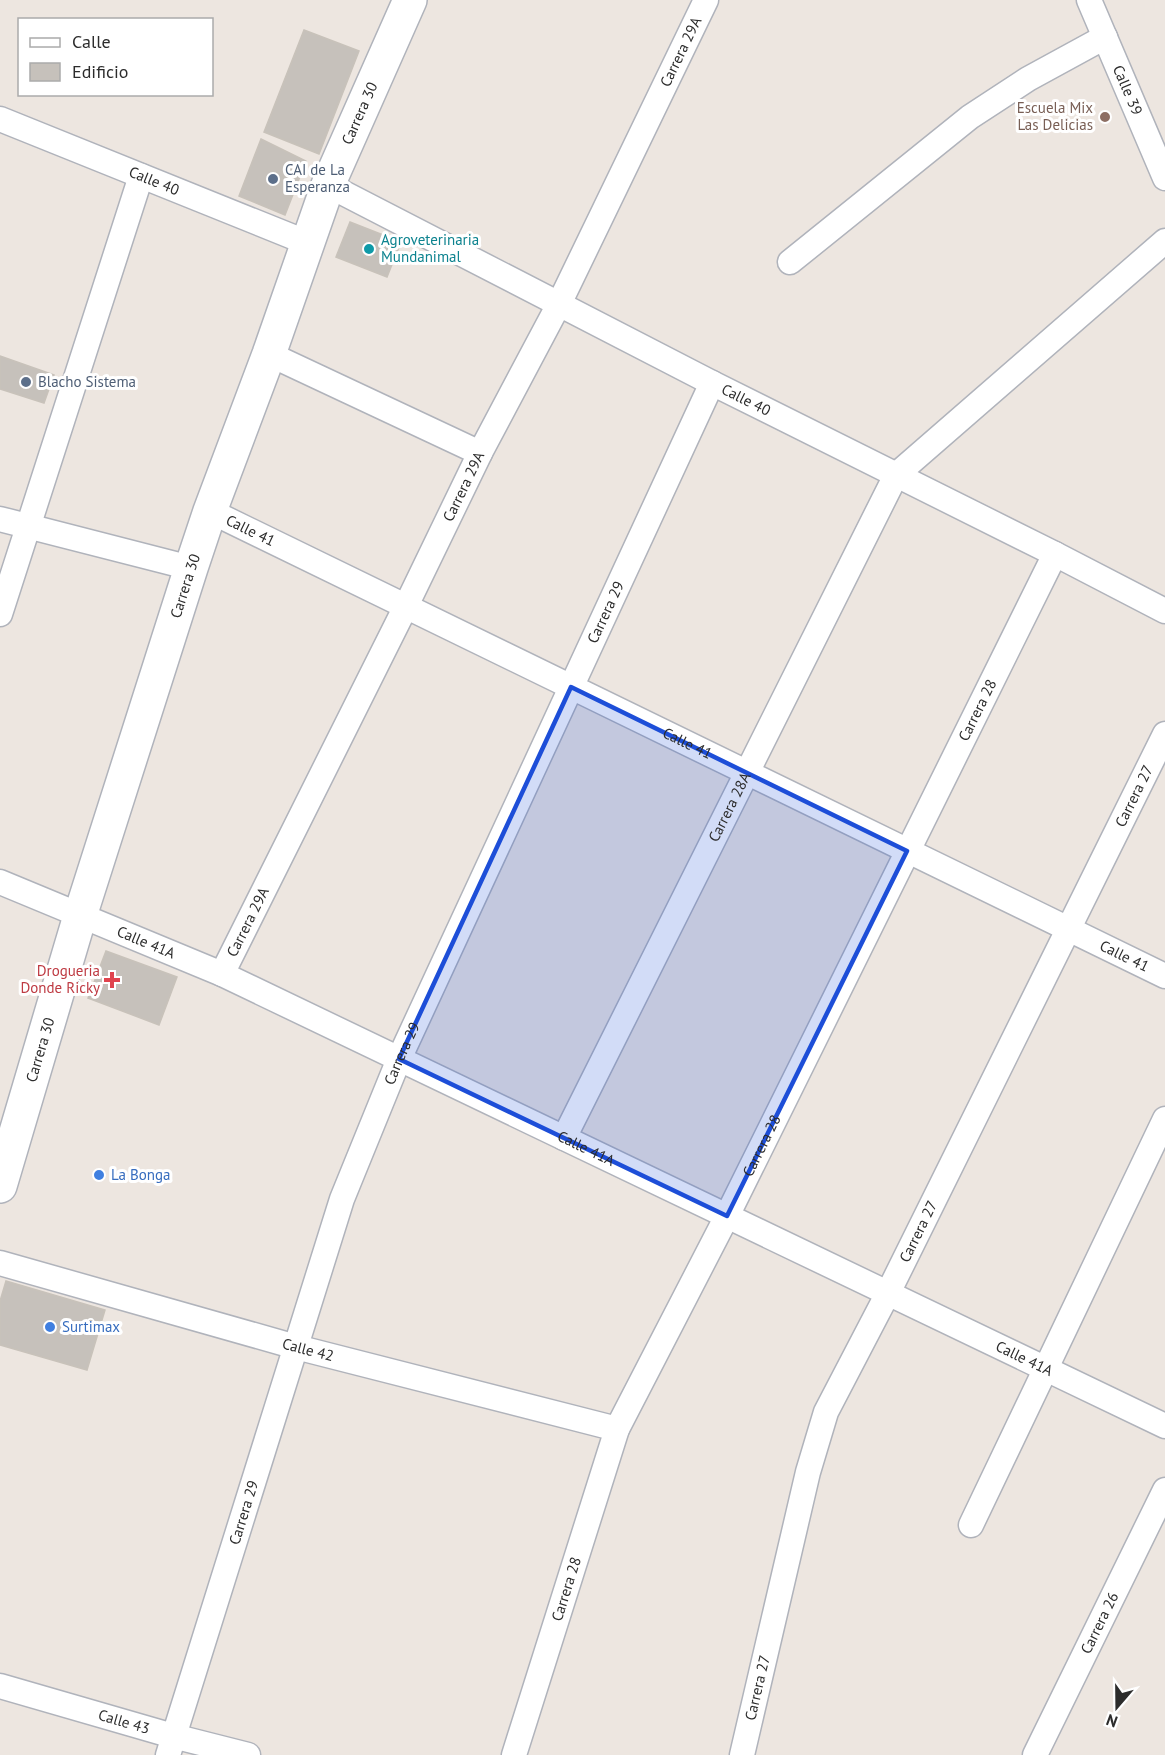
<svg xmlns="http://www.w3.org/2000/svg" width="1165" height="1755" font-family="'PT Sans',sans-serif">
	<rect width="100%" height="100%" fill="#ede6e0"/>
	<g fill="#c6c1bb" stroke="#c8c2ba" stroke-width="1.5">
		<path d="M304,30L359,51L319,154L264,132Z"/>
		<path d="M261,139L306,161L285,215L239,196Z"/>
		<path d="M350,222L401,242L387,277L336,257Z"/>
		<path d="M0,356L54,375L44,403L0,389Z"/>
		<path d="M106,951L177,977L159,1025L88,998Z"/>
		<path d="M6,1281L105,1310L87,1370L0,1345V1301Z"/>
	</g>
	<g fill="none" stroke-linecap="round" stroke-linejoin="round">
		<defs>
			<g id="street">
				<path id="s1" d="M1089,0L1165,178"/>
				<path id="s2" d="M0,119L308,243"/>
				<path id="s3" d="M328,185L712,383L1055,554L1165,611"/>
				<path d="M790,262L970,117L1028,79L1105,37"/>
				<path d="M269,354L480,453"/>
				<path id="s4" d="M210,511L1165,976"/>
				<path d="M0,519L191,568"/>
				<path d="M0,614L141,176"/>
				<path id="s5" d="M0,882L222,974L1165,1426"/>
				<path id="s6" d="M222,974L406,606L480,453L559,304L706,0"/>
				<path id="s7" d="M564,1138L896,475L1165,241"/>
				<path id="s8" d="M0,1263L296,1347L617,1429"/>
				<path d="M971,1525L1165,1119"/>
				<path id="s9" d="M0,1686L173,1736L248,1755"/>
				<path id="s10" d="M168,1755L342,1199L399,1059L712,383"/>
				<path id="s11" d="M514,1755L617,1429L727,1216L1055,554"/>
				<path id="s12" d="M742,1755L808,1472L826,1412L888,1293L1165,734"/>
				<path id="s13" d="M1035,1755L1165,1490"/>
			</g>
			<g id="secondary">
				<path id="s14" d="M0,1186L80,916L191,568L210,511L269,354L328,185L410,0"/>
			</g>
		</defs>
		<use href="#street" stroke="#b0b3bb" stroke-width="27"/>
		<use href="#secondary" stroke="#b0b3bb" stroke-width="36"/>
		<use href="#street" stroke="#fff" stroke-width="24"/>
		<use href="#secondary" stroke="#fff" stroke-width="33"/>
	</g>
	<path fill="#1d4ed8" fill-opacity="0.2" stroke="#1d4ed8" stroke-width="4.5" stroke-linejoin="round" d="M571,687L907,851L727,1216L399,1059Z"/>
	<circle fill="#8d6e63" stroke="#fff" stroke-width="2" cx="1105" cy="117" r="6"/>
	<g fill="#5c6f8a" stroke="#fff" stroke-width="2">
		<circle cx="273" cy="179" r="6"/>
		<circle cx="26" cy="382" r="6"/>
	</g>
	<circle fill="#0f9aa8" stroke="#fff" stroke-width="2" cx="369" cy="249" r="6"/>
	<path fill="#e0444e" stroke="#fff" stroke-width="2" d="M109 971h6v6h6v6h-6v6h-6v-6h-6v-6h6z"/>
	<g fill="#3f7fe0" stroke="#fff" stroke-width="2">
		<circle cx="99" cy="1175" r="6"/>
		<circle cx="50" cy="1327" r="6"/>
	</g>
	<g text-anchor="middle" stroke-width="6" stroke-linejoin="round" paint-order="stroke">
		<g font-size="15" fill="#2c2c2c" stroke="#fff">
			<text dy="5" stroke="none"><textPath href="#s6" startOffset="1030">Carrera 29A</textPath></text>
			<text dy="5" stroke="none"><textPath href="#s1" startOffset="98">Calle 39</textPath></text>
			<text dy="5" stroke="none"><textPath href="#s14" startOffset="1132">Carrera 30</textPath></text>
			<text dy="5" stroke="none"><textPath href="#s2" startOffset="166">Calle 40</textPath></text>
			<text dy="5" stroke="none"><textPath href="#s3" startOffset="470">Calle 40</textPath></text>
			<text dy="5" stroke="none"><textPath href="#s6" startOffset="544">Carrera 29A</textPath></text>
			<text dy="5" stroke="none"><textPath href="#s4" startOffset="45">Calle 41</textPath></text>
			<text dy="5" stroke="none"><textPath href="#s14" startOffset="628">Carrera 30</textPath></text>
			<text dy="5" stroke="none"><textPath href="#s10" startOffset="1226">Carrera 29</textPath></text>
			<text dy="5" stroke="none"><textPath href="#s11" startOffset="1146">Carrera 28</textPath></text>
			<text dy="5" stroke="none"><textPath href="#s4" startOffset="531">Calle 41</textPath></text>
			<text dy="5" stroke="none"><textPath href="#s12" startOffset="1042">Carrera 27</textPath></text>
			<text dy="5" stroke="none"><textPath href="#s7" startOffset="370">Carrera 28A</textPath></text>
			<text dy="5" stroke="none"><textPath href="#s6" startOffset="58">Carrera 29A</textPath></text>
			<text dy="5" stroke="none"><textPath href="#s5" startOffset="158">Calle 41A</textPath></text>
			<text dy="5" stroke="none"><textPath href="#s4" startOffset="1017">Calle 41</textPath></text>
			<text dy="5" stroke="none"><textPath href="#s14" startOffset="142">Carrera 30</textPath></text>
			<text dy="5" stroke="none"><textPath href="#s10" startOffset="740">Carrera 29</textPath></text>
			<text dy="5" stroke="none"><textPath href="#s11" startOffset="660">Carrera 28</textPath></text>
			<text dy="5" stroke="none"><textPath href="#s5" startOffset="644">Calle 41A</textPath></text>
			<text dy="5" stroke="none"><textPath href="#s12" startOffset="556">Carrera 27</textPath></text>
			<text dy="5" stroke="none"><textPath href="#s8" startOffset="320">Calle 42</textPath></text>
			<text dy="5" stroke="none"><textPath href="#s5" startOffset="1130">Calle 41A</textPath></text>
			<text dy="5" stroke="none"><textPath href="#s10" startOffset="254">Carrera 29</textPath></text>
			<text dy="5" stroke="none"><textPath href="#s11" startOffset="174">Carrera 28</textPath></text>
			<text dy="5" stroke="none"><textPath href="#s13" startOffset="147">Carrera 26</textPath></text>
			<text dy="5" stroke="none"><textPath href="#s12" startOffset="69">Carrera 27</textPath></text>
			<text dy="5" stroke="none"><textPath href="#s9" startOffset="129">Calle 43</textPath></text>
		</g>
		<g font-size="15" fill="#785e54" stroke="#fff" text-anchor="end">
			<text x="1093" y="113">Escuela Mix<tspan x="1093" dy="17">Las Delicias</tspan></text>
		</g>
		<g font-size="15" fill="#4e5e75" stroke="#fff" text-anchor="start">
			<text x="285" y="175">CAI de La<tspan x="285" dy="17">Esperanza</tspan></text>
			<text x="38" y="387">Blacho Sistema</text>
		</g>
		<g font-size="15" fill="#0d838f" stroke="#fff" text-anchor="start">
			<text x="381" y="245">Agroveterinaria<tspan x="381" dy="17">Mundanimal</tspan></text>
		</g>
		<g font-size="15" fill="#be3a42" stroke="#fff" text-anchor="end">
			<text x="100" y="976">Drogueria<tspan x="100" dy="17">Donde Ricky</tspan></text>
		</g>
		<g font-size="15" fill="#366cbe" stroke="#fff" text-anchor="start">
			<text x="111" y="1180">La Bonga</text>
			<text x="62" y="1332">Surtimax</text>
		</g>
	</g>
	<rect x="18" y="18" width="195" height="78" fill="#ffffff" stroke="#ababab" stroke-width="1.5"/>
	<rect x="30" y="38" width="30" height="9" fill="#ffffff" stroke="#ababab" stroke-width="1.5"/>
	<text x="72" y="48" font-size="18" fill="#2c2c2c">Calle</text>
	<rect x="30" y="63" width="30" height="18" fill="#c6c1bb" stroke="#ababab" stroke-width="1.5"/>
	<text x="72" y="78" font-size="18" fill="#2c2c2c">Edificio</text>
	<g transform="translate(1117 1707) rotate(200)" stroke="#ffffff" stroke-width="4.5" paint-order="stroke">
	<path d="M0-4.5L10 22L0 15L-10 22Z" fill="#2c2c2c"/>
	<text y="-9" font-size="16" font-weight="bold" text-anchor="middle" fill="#2c2c2c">N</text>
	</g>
</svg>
